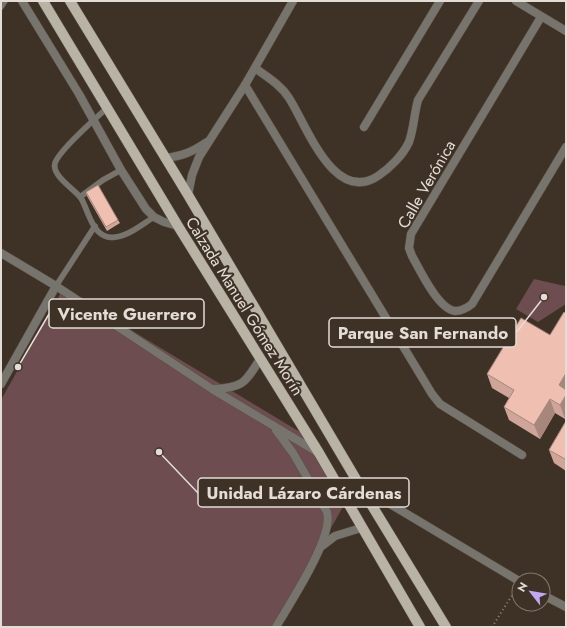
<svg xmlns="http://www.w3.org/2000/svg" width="567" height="628" font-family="Jost,sans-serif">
	<rect width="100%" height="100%" fill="#3e3227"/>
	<g fill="#6d4d4f">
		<path d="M534,279L565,286L566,304L538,322L516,309Z"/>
		<path d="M63,289L310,438L345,503L276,627H1V400Z"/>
	</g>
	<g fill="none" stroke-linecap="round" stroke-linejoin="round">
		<defs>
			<g id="lane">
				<path d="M1,7L5,1"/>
				<path d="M107,108C95,119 60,149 55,163C51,175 74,189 81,198C88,210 92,234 108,237C124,240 141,225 154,217"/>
				<path d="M80,197L103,180L121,170"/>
				<path d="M56,286L95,226"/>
			</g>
			<g id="street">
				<path d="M22,1L79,94L121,170L146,209L154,217L164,222L178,226"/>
				<path d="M516,1L566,31"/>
				<path d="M541,17L411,234L409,248L412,256C420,270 438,309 455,311C462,311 467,308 472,304L566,147"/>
				<path d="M255,68C267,77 281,85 289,98C307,126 334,205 378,176C390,168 403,155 409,142C414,128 414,114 418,100L479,1"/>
				<path d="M245,85L432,394L440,404L522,455"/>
				<path d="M364,127L440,1"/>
				<path d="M165,158C183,156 192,152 207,142"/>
				<path d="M188,195L192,175L199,157L245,85L293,1"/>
				<path d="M1,253L56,286L212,389L319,453"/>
				<path d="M1,384L56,286"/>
				<path d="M213,389C243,388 245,383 260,359"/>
				<path d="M360,486L519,581"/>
				<path d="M322,546L335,536L361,528"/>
				<path d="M543,595L566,607"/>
				<path d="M276,627C290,603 334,537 327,512L293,453L276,430"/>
			</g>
			<g id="primary">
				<path d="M43,1L178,226L319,453L420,627"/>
				<path d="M70,1L188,195L360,486L446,627"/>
			</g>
		</defs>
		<use href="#lane" stroke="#5c5146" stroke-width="6"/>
		<use href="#street" stroke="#5c5146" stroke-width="9"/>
		<use href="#primary" stroke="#5c5146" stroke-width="11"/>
		<path stroke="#91887f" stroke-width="2" stroke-dasharray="1 3" stroke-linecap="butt" d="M492,627L516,589"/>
		<use href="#lane" stroke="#77746d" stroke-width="5.5"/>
		<use href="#street" stroke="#77746d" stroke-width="8"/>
		<use href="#primary" stroke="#b8b3a4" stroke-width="10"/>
	</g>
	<g fill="#cea598">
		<path d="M86,192L118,220L120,223L107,231L87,196Z"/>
		<path d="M566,314V417L565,419L555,413L540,439L509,420L504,407L509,398L492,388L487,374L550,335Z"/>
		<path d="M566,421V471L554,463L549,450Z"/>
	</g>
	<g fill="#a7867c">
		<path d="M566,373V417L565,419L560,405L559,385Z"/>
		<path d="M550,399L555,413L540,439L534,425Z"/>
	</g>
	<g fill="#efc0b1" stroke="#a7867c">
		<path d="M98,185L118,220L106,227L86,192Z"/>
		<path d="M564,312L566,314V373L559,385L566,390V395L560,405L550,399L534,425L504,407L514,390L487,374L521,318L550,335Z"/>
		<path d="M566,421V457L565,459L549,450Z"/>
	</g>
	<g text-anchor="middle" stroke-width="4" stroke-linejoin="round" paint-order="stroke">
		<g font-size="16" fill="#e4ddd6" stroke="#3e3227">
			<text transform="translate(426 184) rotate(-60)" y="6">Calle Verónica</text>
			<text transform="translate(245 306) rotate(58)" y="6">Calzada Manuel Gómez Morín</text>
		</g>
	</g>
	<path fill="none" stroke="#e4ddd6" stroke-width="1.5" d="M18 367L49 314M544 297L516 333M159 452L198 493"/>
	<g fill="#e4ddd6" stroke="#3e3227" stroke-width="1.5">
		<circle cx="18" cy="367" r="4"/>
		<circle cx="544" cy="297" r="4"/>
		<circle cx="159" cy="452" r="4"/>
	</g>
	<g fill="#3e3227" stroke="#e4ddd6" stroke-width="1.5">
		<rect x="49" y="299" width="155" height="29" rx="4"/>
		<rect x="329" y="318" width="187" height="29" rx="4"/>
		<rect x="198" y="478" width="211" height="29" rx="4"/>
	</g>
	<g font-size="17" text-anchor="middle" font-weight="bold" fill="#e4ddd6">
		<text x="127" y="320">Vicente Guerrero</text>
		<text x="423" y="339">Parque San Fernando</text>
		<text x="304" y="499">Unidad Lázaro Cárdenas</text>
	</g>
	<rect width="567" height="628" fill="none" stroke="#e4ddd6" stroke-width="4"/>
	<g transform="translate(531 592) rotate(301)"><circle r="19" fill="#3e3227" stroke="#80766d"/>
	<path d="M0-3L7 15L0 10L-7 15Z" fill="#c1a8f3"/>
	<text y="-6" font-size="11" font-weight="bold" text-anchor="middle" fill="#e4ddd6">N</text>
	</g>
</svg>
